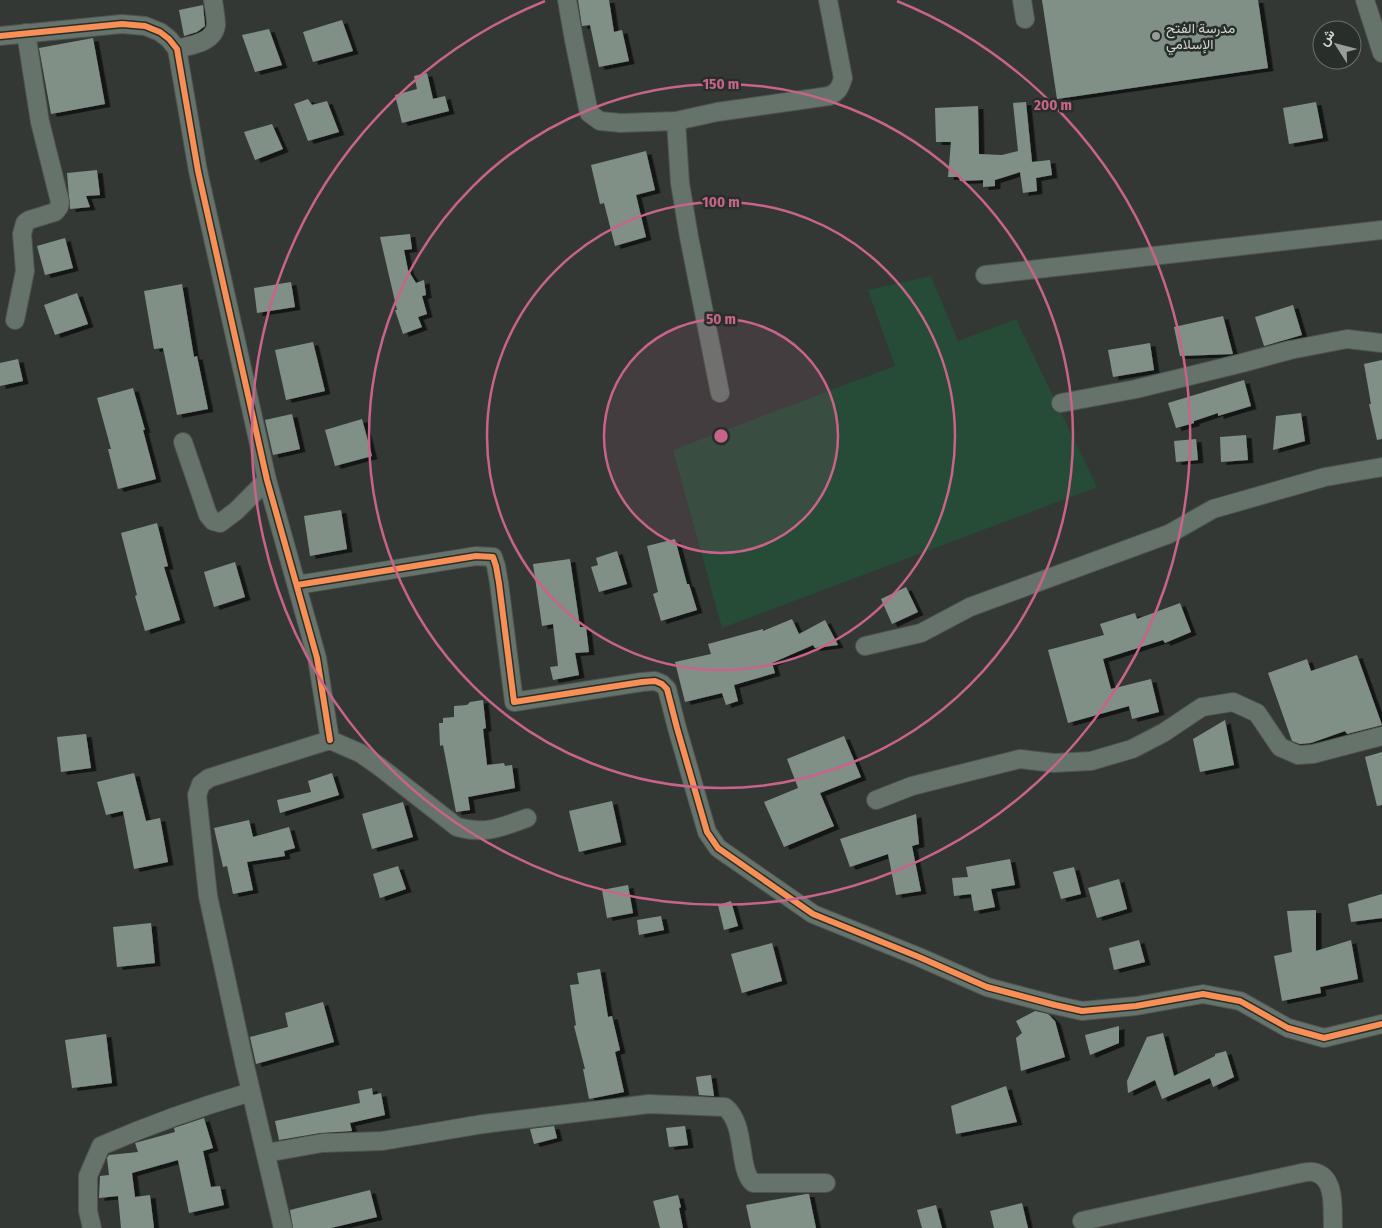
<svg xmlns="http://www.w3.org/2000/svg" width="1382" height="1228" font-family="'Fira Sans Condensed',Vazirmatn,sans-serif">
	<defs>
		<filter id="shadow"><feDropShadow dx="5.5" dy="3" stdDeviation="0" flood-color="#0009"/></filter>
	</defs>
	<rect width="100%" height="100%" fill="#333835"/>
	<path fill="#264b37" d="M931,276L958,341L1016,319L1097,487L722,628L673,450L895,366L868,290Z"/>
	<g fill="#819087" filter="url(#shadow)">
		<path d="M578,0H609L614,32L622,30L629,61L599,67L590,25L582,26Z"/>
		<path d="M1042,0H1258L1268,68L1057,99Z"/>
		<path d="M203,5L205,26L197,32L184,36L179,10Z"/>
		<path d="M342,20L353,51L313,62L303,32Z"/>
		<path d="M269,29L282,65L255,72L242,35Z"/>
		<path d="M93,38L105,104L51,114L39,48Z"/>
		<path d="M427,73L433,99L445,96L449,111L402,123L395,95L417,89L414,76Z"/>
		<path d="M308,99L312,105L327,101L339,132L308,141L294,104Z"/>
		<path d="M1026,102L1032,162L1050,160L1052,175L1036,178L1037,191L1023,193L1020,172L995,180V186L983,187V180L960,181L959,177H948L951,142H936L935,108L978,106L979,154L1002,155L1018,151L1013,103Z"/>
		<path d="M1316,102L1323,138L1289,144L1283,108Z"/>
		<path d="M272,124L283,149L255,160L244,132Z"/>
		<path d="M646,151L655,190L636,195L646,237L615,246L604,203L600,204L591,165Z"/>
		<path d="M97,170L100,195L86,196L90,207L70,209L67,173Z"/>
		<path d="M410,234L412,249L404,250L408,270L416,283L424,280L426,295L422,296L427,314L418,317L422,327L403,334L395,310H397L380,237Z"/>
		<path d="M65,238L73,268L45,275L37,246Z"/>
		<path d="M291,282L295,307L257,313L254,288Z"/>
		<path d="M182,284L194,357L197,356L208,409L177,415L163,348L154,349L144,291Z"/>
		<path d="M77,293L88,324L55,335L44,305Z"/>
		<path d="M1293,305L1302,335L1264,346L1255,317Z"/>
		<path d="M1223,316L1233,354L1180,356L1174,327Z"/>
		<path d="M313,342L325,391L286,400L275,350Z"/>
		<path d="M1150,343L1154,370L1113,377L1108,350Z"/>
		<path d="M18,359L23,381L0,386V363Z"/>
		<path d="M1382,360V439L1377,440L1369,404H1371L1364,364Z"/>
		<path d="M1244,380L1251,406L1218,416V413L1194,421V423L1176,428L1168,403Z"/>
		<path d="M133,388L145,430H143L156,479L118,489L108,449H111L97,398Z"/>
		<path d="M1301,413L1305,441L1273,450L1276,416Z"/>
		<path d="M292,414L300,449L273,455L265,420Z"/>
		<path d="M362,419L372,456L335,466L325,430Z"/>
		<path d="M1246,435L1248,460L1221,462L1220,437Z"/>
		<path d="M1196,439L1198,460L1176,462L1174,441Z"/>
		<path d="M341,510L347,549L310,556L304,516Z"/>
		<path d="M157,523L168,566L164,567L180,620L145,631L135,596L137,595L121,533Z"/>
		<path d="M675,539L687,584H689L697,610L661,621L653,594L658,592L647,546Z"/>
		<path d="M617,551L627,584L599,592L591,567L598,565L596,558Z"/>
		<path d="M570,559L580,627H586L589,652L575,653L579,675L553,680L550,667L558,666L553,624L542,626L533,564Z"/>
		<path d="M235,562L245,597L214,607L204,572Z"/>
		<path d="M906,587L918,612L892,624L881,599Z"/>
		<path d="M1180,603L1191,632L1165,643L1163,640L1103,659L1111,689L1151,679L1159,712L1132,719L1129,706L1068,723L1048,650L1104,635L1100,624L1135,613L1137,619Z"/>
		<path d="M792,619L799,634L825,620L838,645L815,648L813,645L772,663L775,673L734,685L738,701L726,705L722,693L685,702L675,662L711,654L708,644L763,629V631Z"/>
		<path d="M1357,655L1382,725L1347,734L1345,731L1311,743L1300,744L1292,741L1268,673L1307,659L1311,671Z"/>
		<path d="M483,700L486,728L483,729L487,765L504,763L505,766L512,765L515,788L468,797L470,810L456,812L443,745L440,746L439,723H443V718L454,717V706L467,705L470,702Z"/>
		<path d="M1225,720L1234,765L1200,772L1193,739Z"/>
		<path d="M86,734L91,768L61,772L57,737Z"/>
		<path d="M844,736L861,777L820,793L834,826L784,847L764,802L798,788L787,759Z"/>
		<path d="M1382,752V805L1377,806L1365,757Z"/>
		<path d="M134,773L146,821L160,818L168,862L134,869L123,811L106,815L97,782Z"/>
		<path d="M332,773L339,795L280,813L277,800L311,792L308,781Z"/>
		<path d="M612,801L621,842L579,852L569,811Z"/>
		<path d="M403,802L413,837L372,849L362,814Z"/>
		<path d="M916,814L919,844L912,846L921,891L896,895L888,854L850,867L840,839Z"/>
		<path d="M249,820L253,837L289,827L295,848L284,851L285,856L247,862L253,890L233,894L227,866L223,867L214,828Z"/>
		<path d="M1010,859L1015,885L991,889L995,907L974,911L971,894L954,896L952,878L968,877L966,867Z"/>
		<path d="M398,866L406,889L380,898L373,874Z"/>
		<path d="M1074,867L1081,894L1061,899L1053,872Z"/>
		<path d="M1119,879L1127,909L1097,918L1088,888Z"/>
		<path d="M628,885L633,913L607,918L602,890Z"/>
		<path d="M1382,894V918L1351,922L1348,904Z"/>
		<path d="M731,901L738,926L724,930L718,905Z"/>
		<path d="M1316,910V951L1351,940L1358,979L1320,987L1321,993L1282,1001L1274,956L1292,952L1287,911Z"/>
		<path d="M661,916L664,930L639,935L637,920Z"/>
		<path d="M151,923L155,963L117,967L113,927Z"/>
		<path d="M1139,940L1145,962L1114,970L1109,948Z"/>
		<path d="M772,943L782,981L742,993L731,954Z"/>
		<path d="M600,969L608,1017L612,1016L620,1050L615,1052L624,1092L589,1099L583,1069H585L574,1026L576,1025L570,985L579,984L577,973Z"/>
		<path d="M323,1002L334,1042L256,1064L250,1037L288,1027L285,1013Z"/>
		<path d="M1035,1011L1048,1014L1055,1021L1065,1057L1021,1071L1016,1038L1022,1033L1016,1021Z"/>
		<path d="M1119,1026V1043L1090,1055L1085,1035Z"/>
		<path d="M1163,1033L1174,1076L1215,1056V1054L1226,1051L1234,1077L1213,1087L1210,1078L1162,1099L1155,1080L1128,1093L1127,1081L1147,1037Z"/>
		<path d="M106,1034L112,1083L72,1088L65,1040Z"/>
		<path d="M711,1075L714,1096L699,1095L696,1077Z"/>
		<path d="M1006,1086L1017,1122L956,1134L951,1106Z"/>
		<path d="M372,1088L373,1095L381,1093L385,1115L350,1123L352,1131L320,1133L279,1140L275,1121L360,1103L358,1091Z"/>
		<path d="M204,1118L213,1148L203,1151L211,1187L220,1186L224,1205L189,1213L178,1160L132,1173L135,1197L150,1195L154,1228H121L118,1196L99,1198L100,1176L109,1175L107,1158L109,1155L138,1152L135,1143L175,1132L174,1128Z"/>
		<path d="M554,1126L557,1138L534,1144L530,1129Z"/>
		<path d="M685,1126L688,1145L669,1147L666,1128Z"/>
		<path d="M370,1190L377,1217L331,1228H293L290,1210Z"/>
		<path d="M806,1194H809L816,1228H751L746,1205Z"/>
		<path d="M678,1195L681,1207L679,1208L683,1228H660L653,1201Z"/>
		<path d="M1022,1203L1028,1228H994L990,1211Z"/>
		<path d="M936,1205L942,1228H922L917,1210Z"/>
	</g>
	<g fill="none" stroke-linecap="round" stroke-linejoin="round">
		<defs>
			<g id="minor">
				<path d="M567,0L574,40L589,113L600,121L621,123L676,121L717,112L829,96C838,92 840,88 843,78L828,0"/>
				<path d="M1022,0L1025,19"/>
				<path d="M1365,0L1382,53"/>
				<path d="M0,36L122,24L145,26L160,32L169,39L177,49L198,171L267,480L317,658L330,740"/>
				<path d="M177,49C191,45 214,43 216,25C216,17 214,8 213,0"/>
				<path d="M676,121L680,183L689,237L720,393"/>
				<path d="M985,275L1382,230"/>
				<path d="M15,320L25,271L22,234L25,223L29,220L55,212L59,207L60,202L40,122L26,33"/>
				<path d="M1061,403L1136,389L1242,363L1290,350L1347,339L1382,343"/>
				<path d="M183,442L208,515L213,521L220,523L236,511L267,480"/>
				<path d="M297,585L476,556L493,557L496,566L499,583L514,702L642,682L655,681L662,684L667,689L677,728L707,832L718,848L813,914L919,957L987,987L1055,1005L1082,1011L1136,1006L1203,994L1240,1001L1288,1028L1324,1038L1382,1024"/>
				<path d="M865,646L921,633L970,607L1169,534L1213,509L1325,477L1382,467"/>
				<path d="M876,800L912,786L1020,759L1054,763L1091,761L1132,749L1163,733L1202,707L1233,702L1257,713L1280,747L1298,755L1313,754L1382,736"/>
				<path d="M266,1153L322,1143L382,1141L483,1124L649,1104L725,1107C747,1125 737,1168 753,1183H826"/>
				<path d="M1082,1221L1297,1174C1302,1173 1309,1171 1313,1172C1337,1176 1332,1211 1333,1228"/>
				<path d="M92,1228L88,1211V1176L101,1146C151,1124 199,1107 251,1092"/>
				<path d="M283,1228L245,1066L208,896L197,795L201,784L209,778L330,740L360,753L380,767L457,827C486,835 501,827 527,818"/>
			</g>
		</defs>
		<use href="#minor" stroke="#505351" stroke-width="20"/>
		<use href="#minor" stroke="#65736b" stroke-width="18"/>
		<defs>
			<g id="cycleway">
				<path d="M0,36L122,24L145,26L160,32L169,39L177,49L198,171L267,480L317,658L330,740"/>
				<path d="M297,585L476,556L493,557L496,566L499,583L514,702L642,682L655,681L662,684L667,689L677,728L707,832L718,848L813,914L919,957L987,987L1055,1005L1082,1011L1136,1006L1203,994L1240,1001L1288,1028L1324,1038L1382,1024"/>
			</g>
		</defs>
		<use href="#cycleway" stroke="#282f2a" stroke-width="9"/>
		<use href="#cycleway" stroke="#f78f57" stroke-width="6"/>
	</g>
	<circle cx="721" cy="436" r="117" fill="#c8638a" fill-opacity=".12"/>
	<g fill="none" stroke="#c8638a" stroke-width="2.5">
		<circle cx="721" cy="436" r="117"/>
		<circle cx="721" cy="436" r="234"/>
		<circle cx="721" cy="436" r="352"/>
		<path d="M897 1A469 469 0 1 1 545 1"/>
	</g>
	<circle fill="#999d9a" stroke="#282f2a" stroke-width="2" cx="1156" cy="36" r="5"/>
	<g text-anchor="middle" stroke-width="5" stroke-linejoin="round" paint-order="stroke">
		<g font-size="14" fill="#d0d4d1" stroke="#282f2a" text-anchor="start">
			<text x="1166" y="33">مدرسة الفتح<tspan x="1166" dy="16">الإسلامي</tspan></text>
		</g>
	</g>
	<circle cx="721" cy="436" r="8" fill="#c8638a" stroke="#282f2a" stroke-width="2.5"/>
	<g font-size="15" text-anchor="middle" font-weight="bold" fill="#c8638a" stroke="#282f2a" stroke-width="5" stroke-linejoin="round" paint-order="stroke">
		<text x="721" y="89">150 m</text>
		<text x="1053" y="110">200 m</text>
		<text x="721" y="207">100 m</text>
		<text x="721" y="324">50 m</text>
	</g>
	<g transform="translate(1337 45) rotate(306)"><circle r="24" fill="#282f2a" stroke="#6b716d"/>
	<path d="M0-4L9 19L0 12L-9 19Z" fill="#999d9a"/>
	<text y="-8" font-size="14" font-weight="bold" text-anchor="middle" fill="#d0d4d1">ش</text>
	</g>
</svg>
